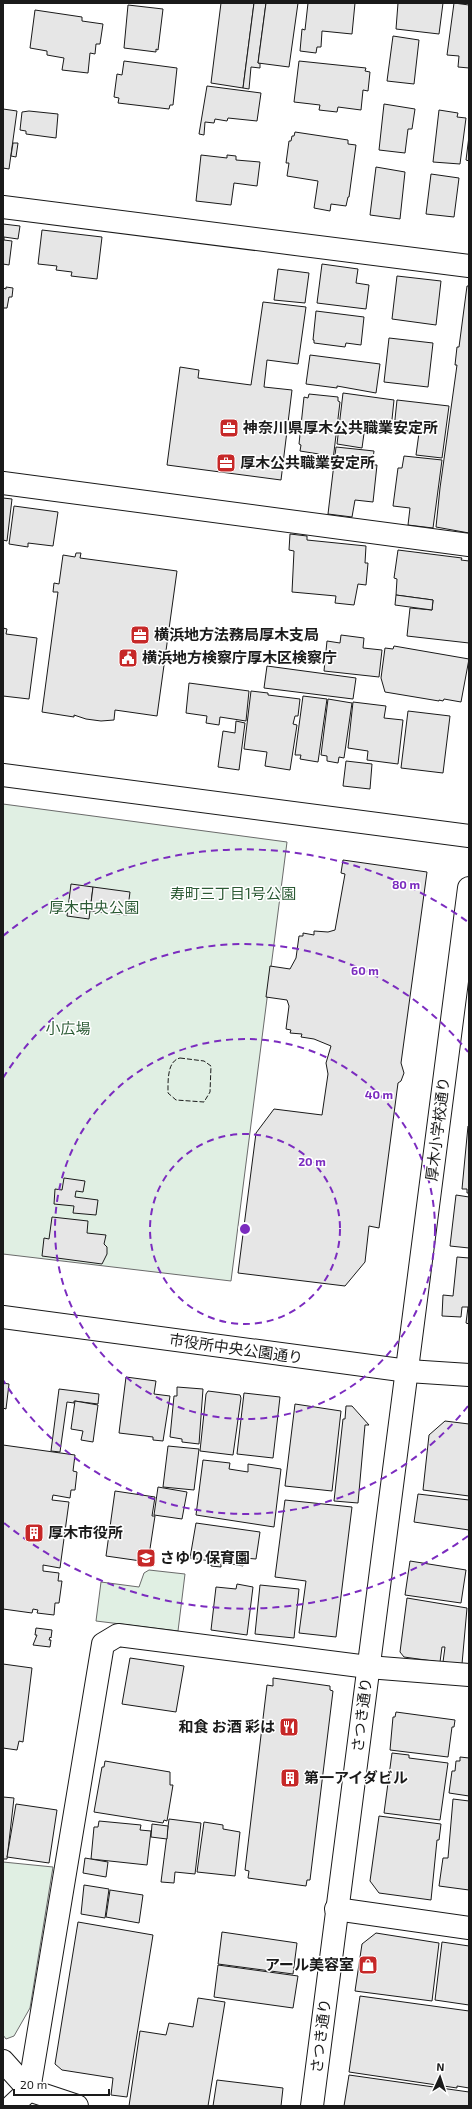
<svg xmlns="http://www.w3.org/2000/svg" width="472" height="2109" font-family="'Exo 2','Noto Sans JP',sans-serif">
	<rect width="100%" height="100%" fill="#fff"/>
	<g fill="#e0efe3" stroke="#6a6a6a">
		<path d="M3,804L287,842L231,1281L3,1254Z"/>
		<path d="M149,1570L185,1574L178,1631L96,1621L101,1582L139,1587L144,1573Z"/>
		<path d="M3,1862L53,1867L30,2008L14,2036L6,2039L3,2035Z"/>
	</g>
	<g fill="#e6e6e6" stroke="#1a1a1a">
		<path d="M221,3H254L243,88L211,83Z"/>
		<path d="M254,3H266L258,63H260V68L251,67L249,89L243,88Z"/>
		<path d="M266,3H298L289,67L258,63Z"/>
		<path d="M308,3H355L352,34L322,31L321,47H317L316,53L300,51L302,29L305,30Z"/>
		<path d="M398,3H443L439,34L396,29Z"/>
		<path d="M454,3L469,5V68L458,67L459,56L447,55Z"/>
		<path d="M128,5L163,9L158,50L156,49V52L124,48Z"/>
		<path d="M35,10L82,17V21L103,24L100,44H96L95,54L90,53L88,73L62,70L64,58L47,55V51L30,48Z"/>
		<path d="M393,36L419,40L414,84L387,81Z"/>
		<path d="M124,61L177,68L173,105H170L169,109L118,103L119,98L114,97L117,74L122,75Z"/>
		<path d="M299,61L366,68L365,71L370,72L368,91L363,90L361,110L338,107L337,112L319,110L320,105L294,102Z"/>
		<path d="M207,86L261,93L257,121L228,118L227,121L215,119L214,123L205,122L204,135L199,134Z"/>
		<path d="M384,104L415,109L412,129H408L405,153L379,150Z"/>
		<path d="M3,109L17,111L9,169L3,168Z"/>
		<path d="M439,110L458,113L457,117L466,118L460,164L433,162Z"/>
		<path d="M29,111L58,114L56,138L26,134V131L20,130L22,112Z"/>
		<path d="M295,132L348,140V144L356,145L349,197H348L346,206L331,204L330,211L314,208L318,181L287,176L289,163H286L289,141H291L292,136H294Z"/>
		<path d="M469,136V161L466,160Z"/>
		<path d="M13,143H18L16,157L11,156Z"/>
		<path d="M201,155L227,158V155L236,156V160L260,162L257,186L234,183L231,205L196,201Z"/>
		<path d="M376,167L405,172L400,219L370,215Z"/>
		<path d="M431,174L459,178L454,217L426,214Z"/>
		<path d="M3,224L20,226L18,239L4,237V240L12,241L9,265L3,264Z"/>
		<path d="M42,230L102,237L97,279L71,276L72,272L56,270L57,266L38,264Z"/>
		<path d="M322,264L358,269L356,283L369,285L366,309L317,303Z"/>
		<path d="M278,269L309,273L305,303L274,300Z"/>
		<path d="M397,276L441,281L436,325L392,319Z"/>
		<path d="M467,286H469V533L436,527L440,488L457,365H455L457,347H459Z"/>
		<path d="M6,287L13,288L12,297H9L7,308H3V310V288L6,289Z"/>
		<path d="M263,302L306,307L298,364L267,360L264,387L292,390L281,480L167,465L180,367L199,370L198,378L251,385Z"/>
		<path d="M316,311L364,317L361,345L346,343L345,347L314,343V340H313Z"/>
		<path d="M389,338L433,343L428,387L384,382Z"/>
		<path d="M310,355L380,364L376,393L337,386V388L306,384Z"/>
		<path d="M343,393L394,400L391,429L365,426L362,448L337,444Z"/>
		<path d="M309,394L338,397V401L340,402L333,460L319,458V454L300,451L301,445L299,444L304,397L308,398Z"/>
		<path d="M397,400L449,406L442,458L416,455L419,433L394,429Z"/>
		<path d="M336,447L374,451L372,465H377L373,502L355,500L352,517L328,514Z"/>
		<path d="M404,456L442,460L433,528L408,525L410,508L393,506L398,468H402Z"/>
		<path d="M3,498L12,499L7,541L3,540Z"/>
		<path d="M14,506L58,512L53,546L28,543V547L9,544Z"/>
		<path d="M290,534L307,536V540L366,546L365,563H368L366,585L358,584L354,605L335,603L336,596L292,592L294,551L289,550Z"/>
		<path d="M398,550L462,558L461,560L469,561V643L407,636L410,608L432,610L433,600L396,595L397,579L394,578Z"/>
		<path d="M76,553H81L80,558L177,571L157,716L115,710L114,720L101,721L86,719L74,715V717L42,712L58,592H53L54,583L59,584L63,555L75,557Z"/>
		<path d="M396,595L433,600L432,610L395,605Z"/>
		<path d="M3,628L7,629L6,634L37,638L29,699L3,696Z"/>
		<path d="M341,635L364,638L363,648L382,650L379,677L324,671L327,641L340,643Z"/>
		<path d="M394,646L469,659L461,702L444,699L443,701L439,700V701L385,692L381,678L385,648L393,649Z"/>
		<path d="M267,666L356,678L353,699L264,688Z"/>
		<path d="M189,683L249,691L246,721L220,717L219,725L206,723L207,716L186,713Z"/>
		<path d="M251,691L268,693V695L300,699L298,716H295L293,724L297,725L290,770L265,766L267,752L244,749Z"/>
		<path d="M303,696L327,699L318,762L300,759L301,755H295Z"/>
		<path d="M328,699L352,703L344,758L339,757L338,763L327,761V756L321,755Z"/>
		<path d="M353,702L386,706L384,718L403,720L398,764L367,760L368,751L348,748Z"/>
		<path d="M408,711L450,716L443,773L401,768Z"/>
		<path d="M236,721L245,723L239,770L218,767L223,731L235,733Z"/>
		<path d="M346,761L372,764L370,789L343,786Z"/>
		<path d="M343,860L427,872L401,1063L404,1073L401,1081L398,1083L379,1228L369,1226L365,1262L345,1286L238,1273L256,1133L274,1109L322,1115L328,1074L326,1063L331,1046L314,1039L301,1037L302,1034L290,1033L291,1030L286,1029L289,1006L287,1000L266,997L270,966L290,969L296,958L299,936H303V933L314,935V931L328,932L335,930L345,874L341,873Z"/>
		<path d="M71,884L93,887L89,919L67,916Z"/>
		<path d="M93,887L130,892L127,915L90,911Z"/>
		<path d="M468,1126H469V1193H467V1189H462Z"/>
		<path d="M64,1178L85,1181L83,1192L76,1191L75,1197L98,1200L96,1215L73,1213L74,1206L54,1204L55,1189L62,1190Z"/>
		<path d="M456,1195L469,1197V1248L450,1246Z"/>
		<path d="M52,1217L88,1221L87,1233L106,1235L104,1244L107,1247V1254L102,1264L42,1256L44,1238L49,1239Z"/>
		<path d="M457,1257L469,1258V1324L466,1323L468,1307H462L461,1317L442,1316L443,1295L453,1296Z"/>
		<path d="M126,1377L156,1381L154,1394L170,1396L163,1441L153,1440V1437L119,1433Z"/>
		<path d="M3,1383L9,1384L6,1409L3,1408Z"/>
		<path d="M177,1387L203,1389L199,1444L182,1442V1439L170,1437L174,1396H177Z"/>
		<path d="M59,1389L99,1394L98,1404L74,1401V1403L67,1402L60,1452L51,1451Z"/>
		<path d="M208,1391L240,1395L241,1398L233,1455L200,1451L206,1394Z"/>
		<path d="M244,1393L280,1397L273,1458L237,1454Z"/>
		<path d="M75,1401L98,1405L93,1442L81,1440L83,1431L71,1429Z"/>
		<path d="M295,1404L341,1411L332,1491L285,1486Z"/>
		<path d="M346,1406H352L369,1425H365L358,1503L334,1501L343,1419H345Z"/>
		<path d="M445,1421L469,1424V1496L423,1490L429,1435Z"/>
		<path d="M3,1445L75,1455L73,1471L77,1472L75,1490H71L70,1498L53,1495L52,1500L69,1502L60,1568L43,1565V1571L59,1573L58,1581H62L59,1603H55L54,1615L37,1613L38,1610L33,1609L32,1613L3,1609Z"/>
		<path d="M168,1446L199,1449L194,1490L163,1487Z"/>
		<path d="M203,1460L230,1463L229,1469L248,1472V1464L281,1469L274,1527L196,1515Z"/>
		<path d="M158,1487L187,1492L182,1519L154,1515Z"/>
		<path d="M115,1491L155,1497L152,1516H155L148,1562L106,1556Z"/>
		<path d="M418,1494L469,1500V1530L414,1522Z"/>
		<path d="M285,1500L352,1507L336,1637L299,1633L306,1581L275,1577Z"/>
		<path d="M196,1523L260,1532L256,1559L244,1558L243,1566L221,1562V1567L211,1566V1561L190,1558Z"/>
		<path d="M410,1561L466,1570L461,1603L405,1595Z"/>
		<path d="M237,1584L253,1587L247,1635L211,1630L216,1587L236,1589Z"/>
		<path d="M260,1585L299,1589L294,1638L255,1634Z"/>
		<path d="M407,1598L467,1608L462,1664L443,1662L445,1647H442L440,1662L404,1657L400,1652Z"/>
		<path d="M36,1628L52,1630L51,1638L50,1637L49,1640H51L50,1647L33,1645L37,1635H35Z"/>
		<path d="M130,1658L184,1666L176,1712L122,1704Z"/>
		<path d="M3,1664L32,1668L23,1742L19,1741L17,1750L3,1748Z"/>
		<path d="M273,1678L330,1686V1690L333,1691L310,1880H307L306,1886L248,1878L249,1871L245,1870L267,1685L273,1686Z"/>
		<path d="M396,1712L455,1720L454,1727H452L448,1757L390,1750L393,1717H395Z"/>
		<path d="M392,1753L409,1755V1758L448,1763L440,1820L384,1813Z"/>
		<path d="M460,1757L469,1758V1796L449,1793L452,1771H455L456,1761H460Z"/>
		<path d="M105,1761L170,1772V1785H173L167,1821L164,1820L163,1823L94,1812L102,1767H104Z"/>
		<path d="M3,1797L14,1798L7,1859H3Z"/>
		<path d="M453,1799L469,1801V1890L439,1886L443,1858H448Z"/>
		<path d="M16,1804L57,1810L49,1863L7,1857Z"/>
		<path d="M379,1816L441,1824L439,1840H437L431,1900L379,1893L370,1881Z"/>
		<path d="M169,1819L201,1823L195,1874L175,1872L174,1883L161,1882Z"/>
		<path d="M99,1821L141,1825L140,1830L151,1831L147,1865L91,1859L94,1827H98Z"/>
		<path d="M204,1822L223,1825V1829L240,1832L235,1876L197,1872Z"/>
		<path d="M152,1824L168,1826L167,1839L151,1837Z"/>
		<path d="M85,1858L108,1862L106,1877L83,1873Z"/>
		<path d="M84,1885L109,1889L105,1918L81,1914Z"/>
		<path d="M110,1890L143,1895L139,1923L106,1917Z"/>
		<path d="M78,1922L153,1935L127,2097L111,2095L113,2078L62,2070L55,2064Z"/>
		<path d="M222,1932L297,1943L293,1974L218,1964Z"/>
		<path d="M376,1933L439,1943L432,2001L355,1991L362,1944Z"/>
		<path d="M442,1942L469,1946V2005L435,2000Z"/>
		<path d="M218,1965L298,1976L293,2008L214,1997Z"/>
		<path d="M360,1996L469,2011V2088L457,2086V2088L349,2072Z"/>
		<path d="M198,1998L225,2002L208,2106H129L140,2031L166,2035L169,2023L193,2027Z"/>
		<path d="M349,2075L469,2092V2106H344Z"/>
		<path d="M217,2080L283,2088L281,2106H213Z"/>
	</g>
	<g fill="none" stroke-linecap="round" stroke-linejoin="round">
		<defs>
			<g id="minor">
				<path d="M3,207L469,266"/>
				<path d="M3,483L469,545"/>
				<path d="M3,775L469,836"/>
				<path d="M336,1909L469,1928"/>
				<path d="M3,2061L29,2090L77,2106"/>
				<path d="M12,2106L29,2090L103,1644L118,1635L368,1667L469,1675"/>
				<path d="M312,2106L469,888"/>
			</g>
			<path id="major" d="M3,1317L408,1371L469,1375"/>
		</defs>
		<use href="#minor" stroke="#1a1a1a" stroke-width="24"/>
		<use href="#major" stroke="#1a1a1a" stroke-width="24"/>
		<use href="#minor" stroke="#fff" stroke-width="22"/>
		<use href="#major" stroke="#fff" stroke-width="22"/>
		<path stroke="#1a1a1a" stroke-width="1" stroke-dasharray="5 2" stroke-linecap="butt" d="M180,1058L204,1061L211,1066L210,1092L204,1102L176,1100L168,1093C168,1081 167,1061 180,1058Z"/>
	</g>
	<g fill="none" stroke="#7b2cbf" stroke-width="2" stroke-dasharray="7 5">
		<circle cx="245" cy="1229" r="95"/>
		<circle cx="245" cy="1229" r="190"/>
		<path d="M468 1406A285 285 0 0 1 3 1380M3 1078A285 285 0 0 1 468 1052"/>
		<path d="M468 1536A380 380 0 0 1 3 1522M3 936A380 380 0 0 1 468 922"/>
	</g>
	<defs>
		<symbol id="office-square" viewBox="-11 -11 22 22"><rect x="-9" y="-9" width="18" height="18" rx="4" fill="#c62828" stroke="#fff"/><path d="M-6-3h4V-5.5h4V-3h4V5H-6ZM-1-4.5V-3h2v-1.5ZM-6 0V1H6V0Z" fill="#fff"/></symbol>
		<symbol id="civic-square" viewBox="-11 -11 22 22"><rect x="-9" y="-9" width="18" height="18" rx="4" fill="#c62828" stroke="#fff"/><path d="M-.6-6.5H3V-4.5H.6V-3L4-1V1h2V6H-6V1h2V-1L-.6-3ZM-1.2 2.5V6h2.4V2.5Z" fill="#fff"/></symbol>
		<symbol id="building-square" viewBox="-11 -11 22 22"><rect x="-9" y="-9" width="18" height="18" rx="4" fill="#c62828" stroke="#fff"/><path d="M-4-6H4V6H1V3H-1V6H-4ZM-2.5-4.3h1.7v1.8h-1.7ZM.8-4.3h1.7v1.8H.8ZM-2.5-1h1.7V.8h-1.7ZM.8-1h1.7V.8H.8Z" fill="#fff"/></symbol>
		<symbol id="school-square" viewBox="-11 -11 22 22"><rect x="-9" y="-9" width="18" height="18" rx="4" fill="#c62828" stroke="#fff"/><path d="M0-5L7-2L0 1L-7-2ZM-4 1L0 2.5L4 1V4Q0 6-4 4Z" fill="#fff"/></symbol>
		<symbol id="restaurant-square" viewBox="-11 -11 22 22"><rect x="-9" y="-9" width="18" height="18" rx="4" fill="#c62828" stroke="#fff"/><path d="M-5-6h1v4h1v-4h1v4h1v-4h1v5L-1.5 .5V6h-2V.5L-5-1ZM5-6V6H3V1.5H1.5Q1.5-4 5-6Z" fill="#fff"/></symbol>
		<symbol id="shop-square" viewBox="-11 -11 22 22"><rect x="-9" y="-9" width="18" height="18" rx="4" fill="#c62828" stroke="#fff"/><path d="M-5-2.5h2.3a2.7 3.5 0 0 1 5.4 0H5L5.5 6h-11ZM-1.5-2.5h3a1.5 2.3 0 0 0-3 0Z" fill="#fff"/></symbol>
	</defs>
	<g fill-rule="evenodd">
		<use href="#office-square" x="218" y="417" width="22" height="22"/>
		<use href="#office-square" x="215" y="452" width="22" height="22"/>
		<use href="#office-square" x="129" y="624" width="22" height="22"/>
		<use href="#civic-square" x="117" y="647" width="22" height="22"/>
		<use href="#building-square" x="23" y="1522" width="22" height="22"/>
		<use href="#school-square" x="135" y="1547" width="22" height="22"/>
		<use href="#restaurant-square" x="278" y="1716" width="22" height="22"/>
		<use href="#building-square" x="279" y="1767" width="22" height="22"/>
		<use href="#shop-square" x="357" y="1954" width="22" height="22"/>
	</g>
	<g text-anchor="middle" stroke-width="3" stroke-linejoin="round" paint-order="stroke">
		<g font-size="15" font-weight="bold" fill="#1a1a1a" stroke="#fff" text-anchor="start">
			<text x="243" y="433">神奈川県厚木公共職業安定所</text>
			<text x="240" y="468">厚木公共職業安定所</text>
			<text x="154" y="640">横浜地方法務局厚木支局</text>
			<text x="142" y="663">横浜地方検察庁厚木区検察庁</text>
			<text x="48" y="1538">厚木市役所</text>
			<text x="160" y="1563">さゆり保育園</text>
			<text x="275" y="1732" text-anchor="end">和食 お酒 彩は</text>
			<text x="304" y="1783">第一アイダビル</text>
			<text x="354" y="1970" text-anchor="end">アール美容室</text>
		</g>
		<g font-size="15" fill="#2b5a34" stroke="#fff">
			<text x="233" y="899">寿町三丁目1号公園</text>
			<text x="94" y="913">厚木中央公園</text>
			<text x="68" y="1034">小広場</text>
		</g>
		<g font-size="15" fill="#1a1a1a" stroke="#fff">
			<text transform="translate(438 1129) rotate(-83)" y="5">厚木小学校通り</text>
			<text transform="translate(236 1349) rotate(8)" y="5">市役所中央公園通り</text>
			<text transform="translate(362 1715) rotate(-83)" y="5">さつき通り</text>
			<text transform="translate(321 2036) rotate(-83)" y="5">さつき通り</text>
		</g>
	</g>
	<circle cx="245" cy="1229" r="6" fill="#7b2cbf" stroke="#fff" stroke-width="2"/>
	<g font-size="12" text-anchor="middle" font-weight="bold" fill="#7b2cbf" stroke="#fff" stroke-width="3" stroke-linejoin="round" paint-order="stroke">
		<text x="406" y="889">80 m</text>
		<text x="365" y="975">60 m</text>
		<text x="379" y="1099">40 m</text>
		<text x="312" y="1166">20 m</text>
	</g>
	<rect width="472" height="2109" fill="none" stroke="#1a1a1a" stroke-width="8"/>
	<g transform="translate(440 2077) rotate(3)" stroke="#ffffff" stroke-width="3" paint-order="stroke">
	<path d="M0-3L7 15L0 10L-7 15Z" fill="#1a1a1a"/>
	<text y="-6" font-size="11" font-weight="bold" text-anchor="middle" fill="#1a1a1a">N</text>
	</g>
	<path d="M14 2089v6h95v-6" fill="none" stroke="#1a1a1a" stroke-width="2"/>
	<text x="20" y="2089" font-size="12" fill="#1a1a1a" stroke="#ffffff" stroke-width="3" paint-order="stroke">20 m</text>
</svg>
